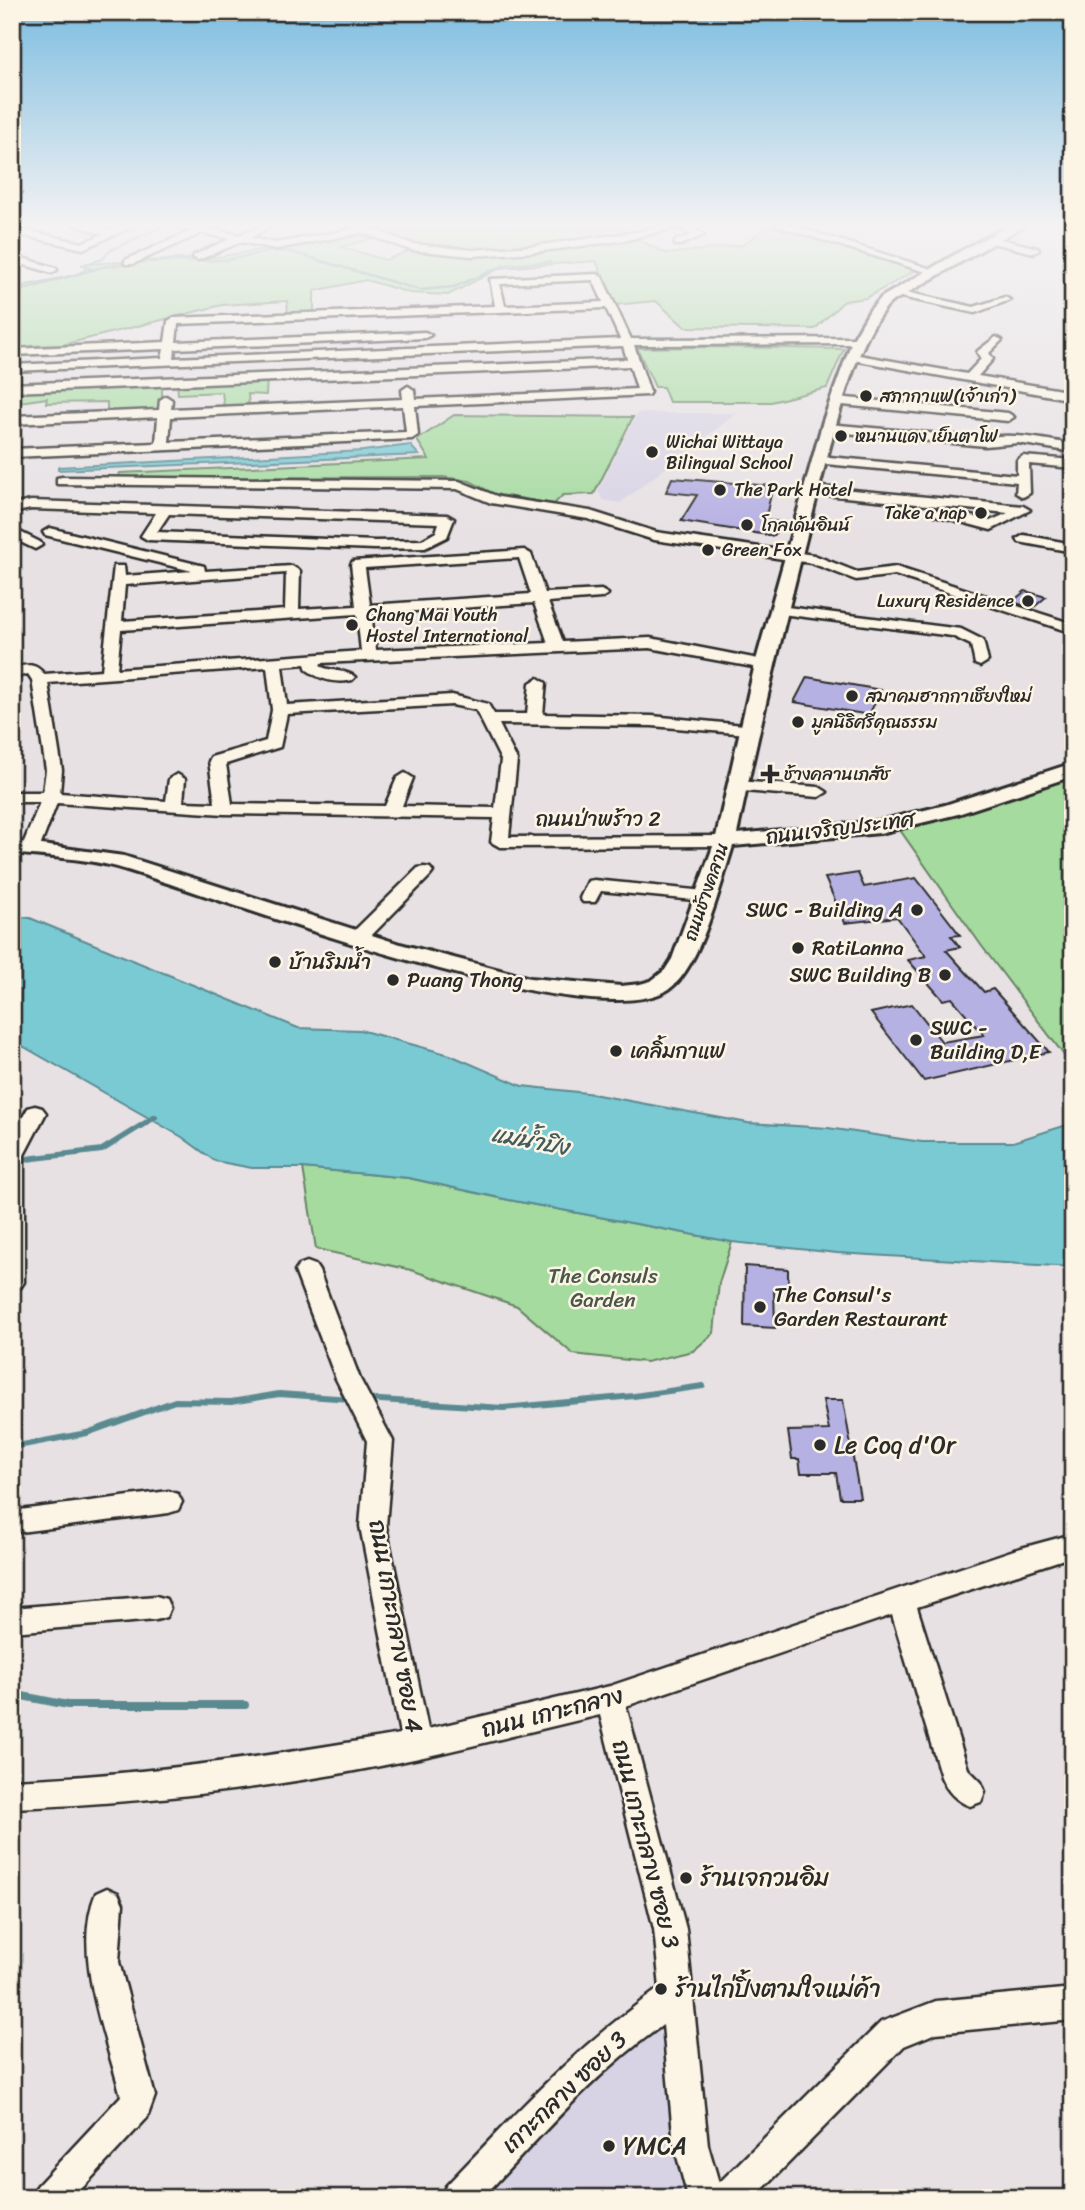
<svg xmlns="http://www.w3.org/2000/svg" width="1085" height="2210" font-family="Sriracha,'Playpen Sans Thai',sans-serif">
	<rect width="100%" height="100%" fill="#e7e1e4"/>
	<filter id="ink" filterUnits="userSpaceOnUse"><feTurbulence type="fractalNoise" baseFrequency=".0143" numOctaves="2"/><feDisplacementMap in="SourceGraphic" scale="14" xChannelSelector="R" yChannelSelector="G"/><feConvolveMatrix kernelMatrix="1 2 1 2 8 2 1 2 1" color-interpolation-filters="sRGB"/></filter>
	<g filter="url(#ink)">
		<g fill="#d8d3e4">
			<path d="M637,413H737L620,503L603,500L598,491Z"/>
			<path d="M658,2020L671,2094L699,2198H481Z"/>
		</g>
		<g fill="#a5db9f" stroke="#688365" stroke-width="2">
			<path d="M359,225H623L620,229L629,234L484,251L406,245Z"/>
			<path d="M770,225L916,270L866,298L844,301L815,329L685,327L656,301L614,305L596,261L500,268L448,295L410,293L366,280L314,291V312L288,314L287,301L222,305L62,345L31,346L30,350L12,351V288L75,275L84,271L86,264L218,257L357,233L371,239L341,247L386,260L411,250L475,256L634,237L667,254L742,245Z"/>
			<path d="M714,347L844,349L827,388L771,402H669L663,387H655L637,348Z"/>
			<path d="M267,378L266,395L248,394L249,407L224,408L222,392L178,394L177,383Z"/>
			<path d="M162,383V411L107,414V402L46,403L47,398L12,403V390Z"/>
			<path d="M454,415L633,417L594,494L563,495L554,504L494,494L470,481L443,477L117,478L120,473L429,459L417,440Z"/>
			<path d="M1073,774V1067L981,945L900,830L988,806Z"/>
			<path d="M303,1168L408,1178L509,1200L732,1242L719,1283L714,1333L693,1351L646,1362L573,1354L517,1306L411,1270L316,1249Z"/>
		</g>
		<g fill="#7acad4" stroke="#5a8a90" stroke-width="2">
			<path d="M410,445L419,455L58,470V467L363,451Z"/>
			<path d="M12,916L30,918L298,1028L360,1030L450,1055L522,1086L587,1093L748,1123L828,1128L922,1142H1013L1073,1123V1267L837,1253L732,1242L509,1200L409,1178L303,1168H252L215,1161L182,1137L12,1040Z"/>
		</g>
		<g fill="none" stroke-linecap="round" stroke-linejoin="round">
			<g stroke="#5a8a90" stroke-width="2.5">
				<path d="M93,270L82,265L103,259L109,251L165,225"/>
				<path d="M12,293L102,267L143,262L225,260L273,251L291,252L420,290L454,287L505,265L550,262"/>
			</g>
			<g stroke="#5a8a90" stroke-width="6">
				<path d="M18,1160L102,1150L155,1117"/>
				<path d="M365,1399L503,1408L634,1396L703,1386"/>
				<path d="M12,1447L87,1433L175,1401L231,1402L279,1394L351,1399"/>
			</g>
			<path stroke="#5a8a90" stroke-width="8" d="M12,1694L68,1705H245"/>
		</g>
		<g fill="#b6b1e3" stroke="#2b2b2b" stroke-width="2">
			<path d="M672,478L773,486L765,520L781,522L774,536L681,521L697,495L666,492Z"/>
			<path d="M1025,591L1046,597L1033,608L1012,602Z"/>
			<path d="M807,677L881,690L869,715L794,702Z"/>
			<path d="M858,873L864,887L916,878L960,935L951,936L960,947L946,950L984,992L993,989L1049,1052L924,1081L871,1013L912,1004L942,1042L984,1035L952,998L943,1000L908,960L926,956L897,917L845,923L825,878Z"/>
			<path d="M745,1266L788,1269V1288L774,1287L775,1328L744,1326Z"/>
			<path d="M823,1400H843L860,1498H840L836,1473H801L799,1459H792L788,1431L829,1430Z"/>
		</g>
		<g fill="none" stroke-linecap="round" stroke-linejoin="round">
			<defs>
				<g id="minor">
					<path d="M74,225H93L112,230L122,225H136L83,249L12,233V227L82,243L103,234Z"/>
					<path d="M172,225H193L239,235L262,225H273L251,238L276,243L353,229L348,225H362L412,244L472,250L534,246L637,232L666,225H689L704,235L681,245H675V241L691,235L678,227L627,240L534,252L472,256L411,250L362,233L276,249L241,242L198,260L193,257L194,255L230,239L202,233L133,264H125V260L191,231Z"/>
					<path d="M774,225H791L938,271L929,273Z"/>
					<path d="M991,237L1038,248L1039,250L1034,253L988,242V238Z"/>
					<path d="M12,255L56,268L57,270L52,273L12,261Z"/>
					<path d="M597,274L602,277L631,339L859,338L865,341L859,344L634,345L650,392L648,395L415,406L418,435L412,439L12,457V449L156,443L158,417L12,424V416L159,410L160,400L166,396L172,400L171,409L403,399L402,390L408,386L414,390L415,399L637,389L630,366L12,392V384L627,359L623,346L12,371V365L162,358L164,349L12,355V349L165,342L168,321L173,318L495,306L490,279ZM593,280L603,302L505,306L500,284ZM606,308L620,339L174,358L175,349L425,338L431,335L425,332L176,342L178,324ZM403,406L406,432L169,442L171,417Z"/>
					<path d="M896,290L974,307L1005,297L1010,300L975,313L892,295L891,293Z"/>
					<path d="M996,337L1002,340L989,353L993,359L978,376L1073,392V400L853,360L847,357L853,354L967,374L981,359L977,352L979,350Z"/>
					<path d="M836,397L1008,413L1014,417L1008,421L832,404L830,401Z"/>
					<path d="M828,424L985,438C1015,432 1043,440 1073,444V452L1018,443L985,446L824,431L822,428Z"/>
					<path d="M819,456L1017,475V460L1023,456L1073,460V468L1029,464L1030,493L1023,497L1016,493L1017,482L815,463L813,460Z"/>
					<path d="M62,477L459,481L499,497L590,511L656,532L814,555L857,572L896,567L1073,624V633L895,575L856,580L811,563L654,540L588,519L491,503L457,489L57,484V478Z"/>
					<path d="M810,486L1023,506L1030,510L991,530L935,515L933,512L940,508L990,521L1008,513L805,493L803,490Z"/>
					<path d="M31,501L447,515L454,519L447,537L425,548L375,549L148,540L141,536L156,513L31,509L12,513V505ZM169,514L439,523L436,532L422,540L375,541L157,532Z"/>
					<path d="M12,528L40,542L42,545L35,549L12,538Z"/>
					<path d="M50,528L204,566L205,571L292,566L300,571L299,609L356,606L351,564L353,561L524,550L531,554L545,593L601,590L608,594L601,598L548,602L563,642L650,638L769,661L772,664L764,669L650,648L321,663L320,666C331,672 348,670 355,677L352,680C335,684 321,680 307,670L305,664L282,666L287,705L452,695L488,704L494,714H527L530,683L538,678L546,683L543,714L652,716L754,726L756,729L748,734L652,726L499,724L517,760L509,837L725,836L734,841L725,846L500,847L491,842L494,818L224,814L57,803L40,847L37,851H25L22,847L40,802H12V792H43L46,770L32,680L28,674L12,678V668C27,665 34,662 44,674L102,670L114,566H124L125,576L192,571L45,535L43,532ZM519,558L531,594L370,605L365,568ZM286,573L285,610L122,621L125,585ZM534,603L548,643L376,650L371,614ZM357,614L361,651L117,669L121,630ZM267,667L272,710L266,741L211,757L209,761L215,803L183,802L185,779L177,774L169,779L166,801L60,793L62,770L48,683ZM452,705L476,710L501,760L495,808L402,806L413,778L405,773L397,778L385,806L232,804L226,764L280,747L287,714Z"/>
					<path d="M1024,535L1073,544V552L1019,542L1017,539Z"/>
					<path d="M779,606L961,629L983,640L988,661L980,666L975,664L971,645L952,636L774,613L772,610Z"/>
					<path d="M736,781L819,787L827,792L819,797L730,790L728,786Z"/>
					<path d="M424,867L430,868L433,872L430,876L365,942H351L349,938L351,934L418,868Z"/>
					<path d="M594,880L705,891L714,896L705,901L601,891L595,902H583L580,898L588,881Z"/>
					<path d="M35,1106L42,1108L46,1113L24,1155V1282L20,1288L12,1291V1136L28,1108Z"/>
					<path d="M307,1262L315,1265L319,1271L360,1379L393,1441L386,1526L428,1729L610,1686L1014,1550L1073,1534V1556L917,1607L968,1769L981,1782L985,1792L981,1802L970,1806C956,1801 947,1791 941,1777L892,1615L626,1706L686,1929L708,2145L719,2183L881,2022L936,2001L1073,1988V2020L936,2033L904,2046L754,2198H688L674,2145L663,2025C594,2073 540,2137 482,2198H441L446,2186C516,2113 576,2046 660,1988L654,1929L600,1715C539,1729 479,1745 419,1758C286,1787 148,1803 12,1808V1780C143,1775 271,1756 400,1734L360,1526L367,1441L336,1379L295,1271L299,1265Z"/>
					<path d="M169,1491L178,1494L182,1502L178,1510L169,1513L12,1533V1511Z"/>
					<path d="M156,1596L166,1599L170,1608L166,1617L156,1620L12,1632V1608Z"/>
					<path d="M107,1888L118,1893L123,1904L119,1962L155,2096L147,2118L73,2198H32L37,2186L121,2096C106,2037 71,1952 96,1893Z"/>
				</g>
				<path id="tertiary" d="M1010,225H1025L890,303C854,339 831,445 817,496C788,608 761,720 737,834L880,821L945,805L1073,763V776L958,814L880,833L733,846C721,883 700,969 669,989C589,1041 216,895 117,867C85,858 46,857 12,853V841L124,856L400,944L530,978L621,986L640,984L651,981L665,970L672,959L715,841L755,664L823,421L852,341L870,310L882,297L968,247Z"/>
			</defs>
			<use href="#minor" stroke="#2b2b2b" stroke-width="5"/>
			<use href="#tertiary" stroke="#2b2b2b" stroke-width="6"/>
			<use href="#minor" fill="#fcf5e5" fill-rule="evenodd"/>
			<use href="#tertiary" fill="#fcf5e5" fill-rule="evenodd"/>
		</g>
	</g>
	<linearGradient id="sky" x2="0" y2="1"><stop stop-color="#7cbde0"/><stop offset="0.42" stop-color="#f4f2f3"/><stop offset="1" stop-color="#f4f2f3" stop-opacity="0"/></linearGradient>
	<rect width="1085" height="535" fill="url(#sky)"/>
	<g fill="#2b2b2b" stroke="#fcf5e5" stroke-width="2.5">
		<circle cx="866" cy="396" r="7"/>
		<circle cx="841" cy="436" r="7"/>
		<circle cx="652" cy="452" r="7"/>
		<circle cx="720" cy="490" r="7"/>
		<circle cx="981" cy="513" r="7"/>
		<circle cx="747" cy="525" r="7"/>
		<circle cx="708" cy="550" r="7"/>
		<circle cx="1028" cy="601" r="7"/>
		<circle cx="352" cy="625" r="7"/>
		<circle cx="852" cy="696" r="7"/>
		<circle cx="798" cy="722" r="7"/>
		<path d="M766.5 763.5h7v7h7v7h-7v7h-7v-7h-7v-7h7z"/>
		<circle cx="917" cy="910" r="7"/>
		<circle cx="798" cy="948" r="7"/>
		<circle cx="275" cy="962" r="7"/>
		<circle cx="945" cy="975" r="7"/>
		<circle cx="393" cy="980" r="7"/>
		<circle cx="916" cy="1040" r="7"/>
		<circle cx="616" cy="1051" r="7"/>
		<circle cx="760" cy="1307" r="7"/>
		<circle cx="820" cy="1445" r="7"/>
		<circle cx="686" cy="1878" r="7"/>
		<circle cx="661" cy="1989" r="7"/>
		<circle cx="609" cy="2146" r="7"/>
	</g>
	<g text-anchor="middle" stroke-width="5" stroke-linejoin="round" paint-order="stroke">
		<g font-size="18" fill="#2b2b2b" stroke="#fcf5e5" text-anchor="start">
			<text x="880" y="402">สภากาแฟ(เจ้าเก่า)</text>
			<text x="855" y="442">หนานแดง เย็นตาโฟ</text>
			<text x="666" y="448">Wichai Wittaya<tspan x="666" dy="21">Bilingual School</tspan></text>
			<text x="734" y="496">The Park Hotel</text>
			<text x="967" y="519" text-anchor="end">Take a nap</text>
			<text x="761" y="531">โกลเด้นอินน์</text>
			<text x="722" y="556">Green Fox</text>
			<text x="1014" y="607" text-anchor="end">Luxury Residence</text>
			<text x="366" y="621">Chang Mai Youth<tspan x="366" dy="21">Hostel International</tspan></text>
			<text x="866" y="702">สมาคมฮากกาเชียงใหม่</text>
			<text x="812" y="728">มูลนิธิศรีคุณธรรม</text>
			<text x="784" y="780">ช้างคลานเภสัช</text>
		</g>
		<g font-size="18" fill="#2b2b2b" stroke="#fcf5e5">
			<text transform="translate(706 892) rotate(-71)" y="6">ถนนช้างคลาน</text>
		</g>
		<g font-size="21" fill="#2b2b2b" stroke="#fcf5e5">
			<text x="598" y="826">ถนนป่าพร้าว 2</text>
			<text transform="translate(840 828) rotate(-7)" y="7">ถนนเจริญประเทศ</text>
		</g>
		<g font-size="21" fill="#2b2b2b" stroke="#fcf5e5" text-anchor="start">
			<text x="903" y="917" text-anchor="end">SWC - Building A</text>
			<text x="812" y="955">RatiLanna</text>
			<text x="289" y="969">บ้านริมน้ำ</text>
			<text x="931" y="982" text-anchor="end">SWC Building B</text>
			<text x="407" y="987">Puang Thong</text>
			<text x="930" y="1035">SWC -<tspan x="930" dy="24">Building D,E</tspan></text>
			<text x="630" y="1058">เคลิ้มกาแฟ</text>
			<text x="774" y="1302">The Consul's<tspan x="774" dy="24">Garden Restaurant</tspan></text>
		</g>
		<g font-size="21" fill="#4a5748" stroke="#fcf5e5">
			<text x="603" y="1283">The Consuls<tspan x="603" dy="24">Garden</tspan></text>
		</g>
		<g font-size="23" font-style="italic" fill="#435b5e" stroke="#fcf5e5">
			<text transform="translate(530 1140) rotate(11)" y="8">แม่น้ำปิง</text>
		</g>
		<g font-size="24" fill="#2b2b2b" stroke="#fcf5e5" text-anchor="start">
			<text x="834" y="1453">Le Coq d'Or</text>
			<text x="700" y="1886">ร้านเจกวนอิม</text>
			<text x="675" y="1997">ร้านไก่ปิ้งตามใจแม่ค้า</text>
			<text x="623" y="2154">YMCA</text>
		</g>
		<g font-size="24" fill="#2b2b2b" stroke="#fcf5e5">
			<text transform="translate(396 1626) rotate(80)" y="8">ถนน เกาะกลาง ซอย 4</text>
			<text transform="translate(552 1712) rotate(-14)" y="8">ถนน เกาะกลาง</text>
			<text transform="translate(646 1844) rotate(76)" y="8">ถนน เกาะกลาง ซอย 3</text>
			<text transform="translate(564 2092) rotate(-44)" y="8">เกาะกลาง ซอย 3</text>
		</g>
	</g>
	<rect width="1085" height="2210" fill="none" stroke="#fcf5e5" stroke-width="42"/>
	<rect x="21" y="21" width="1043" height="2168" fill="none" stroke="#2b2b2b" stroke-width="2.5" filter="url(#ink)"/>
</svg>
